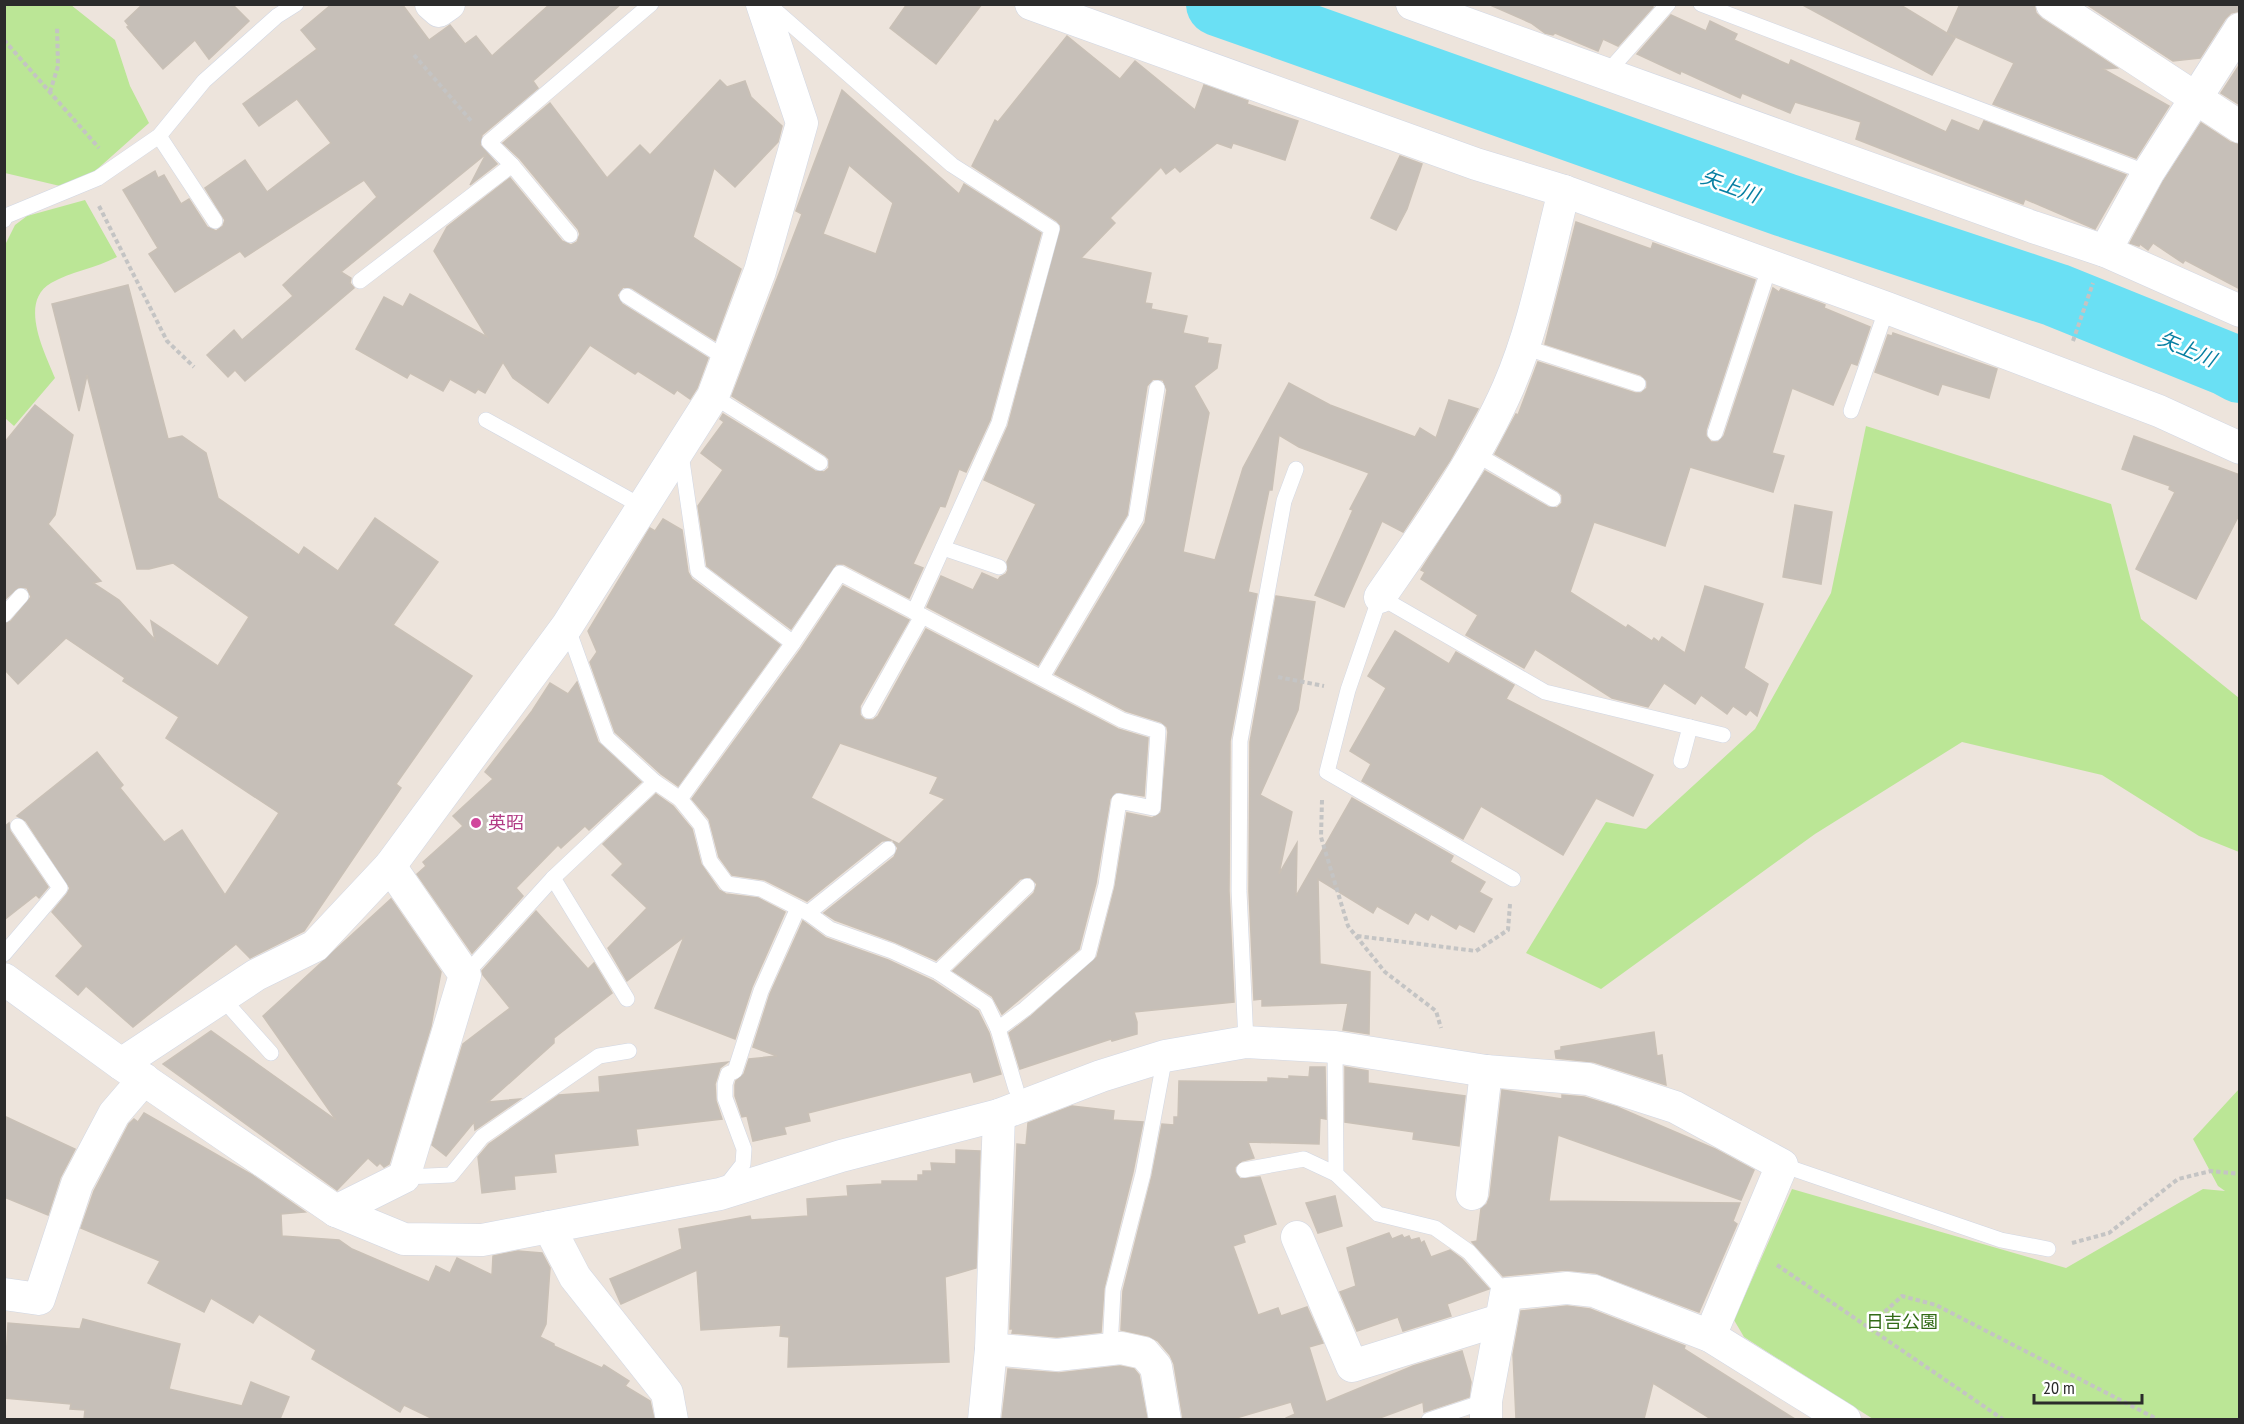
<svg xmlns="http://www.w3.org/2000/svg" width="2244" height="1424" font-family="'PT Sans Narrow','Noto Sans JP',sans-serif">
	<rect width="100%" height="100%" fill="#ede4dc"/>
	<g fill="#bbe696">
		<path d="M5,5H71L115,40L130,86L149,123L94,172L60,186L5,173Z"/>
		<path d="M85,200L117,257C96,268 70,272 51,283C18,302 45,353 55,378L14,426L5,418V245L15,225L27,216Z"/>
		<path d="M1866,426L2111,504L2141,619L2239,698V852L2199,836L2102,775L1962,742L1815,834L1601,989L1526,953L1606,822L1646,829L1755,729L1831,593Z"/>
		<path d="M2239,1089V1419H1873L1744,1337L1734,1320L1792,1189L2066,1268L2203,1189L2225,1191L2218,1186L2193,1139Z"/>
	</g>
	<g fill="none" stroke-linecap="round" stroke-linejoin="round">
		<path stroke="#6ae0f4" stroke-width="64" d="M1218,4L1785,205L2056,295L2227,364L2240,371"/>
	</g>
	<g fill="#c6bfb8" stroke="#c9c0b6" stroke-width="1.5" fill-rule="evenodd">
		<path d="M143,4H232L249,21L209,59L195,40L163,69L127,27L129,26L125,21Z"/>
		<path d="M332,4H402L429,40L450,25L465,44L476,36L492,56L550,4H621L533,81L538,88L482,135L480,145L497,164L470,185L486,154L341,272L351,278L350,283L354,288L245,381L235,370L228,377L207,355L234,330L242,340L293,296L283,285L377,197L364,180L245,257L240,251L175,292L149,254L158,248L123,190L155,171L158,178L164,175L181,204L189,199L207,227L216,231L223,226L225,220L205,188L245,160L267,192L331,143L297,99L259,126L243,104L317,49L301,30Z"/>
		<path d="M907,4H982L936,64L890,28Z"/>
		<path d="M1488,4H1648L1653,7L1618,46L1603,39L1598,51L1555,33L1553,35L1545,33L1531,23Z"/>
		<path d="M1801,4H1899L1955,38L1932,75Z"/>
		<path d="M1960,4H2034L2036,13L2042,19L2117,68L2103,69L2169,106L2136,158L1993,104L2014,63L1947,33Z"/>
		<path d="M2086,4H2240V11L2231,13L2225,19L2200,58L2173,61Z"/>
		<path d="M1671,15L1706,31L1710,21L1737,34L1734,40L1789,65L1791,60L1946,132L1952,120L1979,131L1984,121L2126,175L2095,229L2025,199L2023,204L1856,139L1861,122L1795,102L1790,113L1742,93L1740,98L1681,71L1680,74L1637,54Z"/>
		<path d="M1067,36L1120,79L1135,61L1195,110L1204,85L1248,101L1247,104L1298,121L1285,160L1233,143L1231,148L1217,143L1180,172L1175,167L1166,174L1161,167L1110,218L1115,223L1081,258L1151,273L1145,303L1152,304L1151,309L1187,316L1183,333L1208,338L1207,343L1221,345L1217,368L1194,386L1209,413L1183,552L1215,560L1243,468L1289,383L1330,405L1415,437L1420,428L1436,438L1449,400L1478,409L1450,460L1403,532L1382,521L1344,607L1315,595L1353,510L1350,509L1369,473L1299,447L1279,435L1272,490H1269L1248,592L1257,594L1230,741L1229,891L1234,1002L1134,1012L1137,1022V1034L1112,1041L1111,1039L1020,1069L1009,1033L1031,1016L1097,957L1115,887L1127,813L1152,818L1161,813L1168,732L1167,727L1161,722L1126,711L1055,674L1145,523L1167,390L1163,380L1153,379L1147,386L1127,515L1038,665L927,607L941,576L973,590L982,573L998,580L1000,577L1006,574L1008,570L1007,562L1036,504L984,480L1008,426L1061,226L1057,221L972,166L995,120L998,122Z"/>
		<path d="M2240,64V105L2221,93Z"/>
		<path d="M720,80L727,87L745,81L751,97L782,126L778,142L735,187L714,168L693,237L741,269L715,340L632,288L623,287L617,295L622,304L708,358L697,388L690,399L677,390L674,394L638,371L635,374L590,345L548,403L513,378L503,362L485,393L478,389L475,393L450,379L443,391L410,373L407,378L356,349L384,297L403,307L410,294L487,337L434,251L447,227L510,178L562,241L571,245L577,242L580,234L578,229L520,159L503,143L550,103L607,178L640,145L650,155Z"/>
		<path d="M842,90L959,194L964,184L1041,233L990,420L966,472L959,469L945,507L940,506L913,564L923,568L909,598L844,564H836L791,629L707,566L698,506L723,470L701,453L724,422L720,419L723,414L815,471L824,472L829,468V459L825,455L732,396L802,214L796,211ZM849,165L893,203L876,254L823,234Z"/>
		<path d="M2201,123L2230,142L2240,145V289L2185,260L2183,263L2153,243L2148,250L2140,244L2139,246L2130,243L2163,182Z"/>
		<path d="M1400,156L1422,164L1407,209L1396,230L1371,218Z"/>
		<path d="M1576,222L1651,249L1653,243L1755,280L1706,430V436L1711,442H1718L1724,436L1773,288L1779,292L1781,289L1820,303L1825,305L1824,308L1870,327L1857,365L1851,363L1833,405L1792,388L1772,453L1784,456L1773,492L1690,467L1665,546L1594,522L1570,592L1626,628L1628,625L1652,641L1654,638L1659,642L1662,637L1685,653L1705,586L1763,604L1744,668L1768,684L1757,716L1750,710L1746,715L1733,706L1727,714L1701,695L1695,704L1664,683L1648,707L1612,698L1535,649L1524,668L1466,635L1478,615L1421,579L1425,572L1421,570L1485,471L1548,507L1557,508L1562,503V495L1558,491L1495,454L1516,414L1518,415L1538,362L1635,393H1641L1647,388V381L1641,375L1545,344Z"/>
		<path d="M128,285L168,439L182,436L206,453L218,498L299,555L304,547L338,571L375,518L438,562L393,625L472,676L396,784L401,788L304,931L250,958L236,944L133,1027L86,986L78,995L56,976L83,946L52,912L67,894L70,888L26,821L17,816L97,752L123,785L120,788L164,842L182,830L225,895L279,813L166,738L179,717L123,681L125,678L66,638L18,684L4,669V624L11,621L31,597L27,588L19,587L4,600V443L35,405L73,435L55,515L48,524L101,581L93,583L119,600L155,640L151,621L218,666L249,617L173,563L149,569H137L87,375L79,411L52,304Z"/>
		<path d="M1893,333L1997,369L1989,398L1942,384L1938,395L1875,372L1888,335L1892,336Z"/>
		<path d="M2134,436L2240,475V513L2196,599L2136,569L2175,492L2169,489L2170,486L2122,469Z"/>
		<path d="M1795,505L1832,512L1821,584L1783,577Z"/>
		<path d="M663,519L682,530L688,572L692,579L780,645L678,786L661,774L615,732L590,662L597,652L588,631L650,528L655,531Z"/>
		<path d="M843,586L909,620L860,706V715L865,720H873L878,716L926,629L1118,729L1148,738L1144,796L1116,792L1110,799L1096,883L1079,949L1002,1014L992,996L953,971L1034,893L1037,884L1030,877L1020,879L936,960L895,942L835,920L824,913L894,857L898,848L893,841L899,844L945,799L930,793L938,777L840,743L811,798L891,840L882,841L807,901L765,880L732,875L719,857L709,819L692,799L801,649Z"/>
		<path d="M1276,596L1315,602L1298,710L1260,795L1292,812L1279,874L1297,843L1296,896L1352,798L1453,856L1450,862L1485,882L1479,892L1492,899L1474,932L1459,924L1456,929L1431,914L1428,920L1415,912L1408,924L1377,906L1373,913L1318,879L1320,964L1370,972L1369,1034L1343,1030L1348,1003L1262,1006V999L1254,1000L1249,891L1250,742Z"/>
		<path d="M1395,631L1449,664L1456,652L1514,685L1506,699L1653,775L1633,816L1596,798L1563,855L1481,806L1463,839L1362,781L1371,764L1350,751L1386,688L1368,676Z"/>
		<path d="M577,682L598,742L641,782L589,830L585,826L561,848L558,845L516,888L523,896L472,953L417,874L426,866L423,862L463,826L453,816L493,779L485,772L532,711L550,683L568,694Z"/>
		<path d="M656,794L673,806L692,829L701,864L719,890L726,894L758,898L785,912L752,987L735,1039L655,1008L684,937L627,981L608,948L647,908L612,875L623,864L603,844Z"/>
		<path d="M9,823L10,831L48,887L39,898L36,895L4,920V827Z"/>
		<path d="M391,899L441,972L431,1026L389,1164L384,1167L380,1163L377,1166L368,1158L337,1190L163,1064L211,1031L336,1120L263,1016Z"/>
		<path d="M536,911L588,969L594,963L612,993L554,1038V1043L488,1102L520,1099L475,1130L474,1122L446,1156L432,1145L463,1044L510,1008L483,975L482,971Z"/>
		<path d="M803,921L826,938L888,960L933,981L978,1011L989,1033L1001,1074L974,1082L971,1072L808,1113L810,1121L784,1127L786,1134L753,1141L747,1116L742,1117L735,1096V1085L736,1081L744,1074L749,1059L777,1056L753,1047L770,994Z"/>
		<path d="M1654,1032L1657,1056L1662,1055L1666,1085L1594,1062L1556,1058L1555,1051L1561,1050V1047Z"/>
		<path d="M728,1062L720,1068L715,1084L716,1101L722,1119L636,1129L638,1145L554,1154L556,1172L514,1176L515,1189L482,1193L478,1157L489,1144L559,1095L600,1092L599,1077Z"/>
		<path d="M1310,1067H1325L1326,1119L1320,1118L1319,1144L1248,1142L1254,1158L1242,1161L1235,1167V1172L1240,1179L1260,1177L1276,1224L1243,1235L1245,1242L1233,1246L1258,1315L1278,1308L1281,1316L1307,1307L1323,1343L1309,1347L1326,1402L1413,1366L1462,1351L1471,1382L1469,1397L1424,1412L1423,1402L1377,1419H1286V1418L1295,1414L1291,1402L1233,1419H1183L1174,1364L1170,1355L1158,1341L1149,1336L1121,1330L1123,1291L1152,1176L1162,1124L1174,1125V1117H1178L1179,1081L1268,1082V1078L1289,1079V1076L1309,1077Z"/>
		<path d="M1345,1067L1368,1071V1083L1465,1096L1459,1146L1413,1139L1414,1132L1345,1122Z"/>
		<path d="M1502,1090L1562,1099V1095L1584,1097L1617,1107L1715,1149L1754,1170L1741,1200L1558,1135L1549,1201L1740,1203L1733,1221L1737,1224L1699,1312L1596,1273L1565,1270L1503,1276L1472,1242L1477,1241L1481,1209L1487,1204L1490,1196Z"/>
		<path d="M1072,1106L1114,1111L1113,1120L1143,1122L1133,1172L1104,1288L1101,1332L1057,1337L1012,1333L1013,1329H1010L1017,1144L1026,1145L1028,1123Z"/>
		<path d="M144,1113L252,1175L305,1212L281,1214L282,1236L339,1240L352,1249L429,1282L436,1266L450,1273L457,1258L492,1275L493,1256L518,1251L542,1253L550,1268L546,1324L540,1337L554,1344V1346L602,1368L604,1365L629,1381L625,1386L650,1401L654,1419H433L404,1405L400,1412L312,1359L316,1350L259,1314L253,1323L211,1298L204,1312L148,1283L160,1261L81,1228L94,1191L129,1124L134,1119L138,1122Z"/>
		<path d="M4,1116L75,1149L60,1178L48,1215L4,1197Z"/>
		<path d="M956,1150L980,1151L976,1268L945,1277L949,1362L788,1367L789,1337L780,1336L781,1325L701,1330L697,1270L621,1304L610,1279L682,1249L679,1229L750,1216L751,1220L808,1216L807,1199L848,1196L847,1186L882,1184V1181H918V1175H923V1171H932L931,1163L956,1164Z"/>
		<path d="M1335,1196L1342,1226L1318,1233L1306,1203Z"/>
		<path d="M1389,1233L1392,1239L1402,1235L1404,1238L1409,1236L1411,1240L1419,1238L1421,1243L1424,1241L1431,1257L1450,1250L1462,1259L1489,1289L1447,1304L1451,1316L1403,1331L1398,1317L1357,1331L1340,1292L1356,1286L1347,1248Z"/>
		<path d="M1567,1306L1590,1309L1685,1346L1684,1349L1795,1419H1711L1653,1383L1644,1419H1516L1513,1355L1521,1311Z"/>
		<path d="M83,1319L180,1344L169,1389L242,1406L251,1382L289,1397L280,1419H84L85,1410L70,1409L71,1404L4,1398L8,1323L80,1329Z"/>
		<path d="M1120,1366L1134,1369L1139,1375L1147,1419H1002L1008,1369L1059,1373Z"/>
	</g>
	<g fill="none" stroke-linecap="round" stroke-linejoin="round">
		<defs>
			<g id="lane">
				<path d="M768,4L952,165L1052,229L999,423L914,612"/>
				<path d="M1701,4L2148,173"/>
				<path d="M1606,74L1668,4"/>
				<path d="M159,136L215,221"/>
				<path d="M512,165L570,235"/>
				<path d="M4,220L6,216L98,178L159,136L204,81L277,16L296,4"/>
				<path d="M360,281L512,165L489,142L651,4"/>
				<path d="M627,296L727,359"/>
				<path d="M1524,347L1638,384"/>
				<path d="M713,396L820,463"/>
				<path d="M1851,411L1887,308"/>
				<path d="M486,420L643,507"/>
				<path d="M1715,433L1770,265"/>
				<path d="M1474,453L1553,499"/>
				<path d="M681,454L698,571L793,643"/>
				<path d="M943,548L999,567"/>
				<path d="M4,615L21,596"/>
				<path d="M567,626L607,738L655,782L680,799L793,643L840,573L1122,720L1158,731L1153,808L1119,801L1106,885L1088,954L1025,1009L998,1029"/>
				<path d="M1042,677L1136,518L1157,388"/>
				<path d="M869,711L922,616"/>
				<path d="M1681,761L1690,727"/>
				<path d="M680,799L701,825L710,861L727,884L761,889L808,913L830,929L892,951L938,972L986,1004L998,1029L1016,1089"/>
				<path d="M553,878L627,999"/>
				<path d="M1513,879L1327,772L1348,690L1380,597L1545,692L1723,735"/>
				<path d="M808,913L888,849"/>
				<path d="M4,954L60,888L18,826"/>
				<path d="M938,972L1027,886"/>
				<path d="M465,975L553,878L655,782"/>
				<path d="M222,998L271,1053"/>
				<path d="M1246,1042L1239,891L1240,741L1284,501L1296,469"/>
				<path d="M1335,1047L1336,1174L1378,1214L1435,1228L1469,1252L1506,1294"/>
				<path d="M1782,1165L2001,1240L2048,1249"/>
				<path d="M1244,1170L1304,1159L1336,1174"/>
				<path d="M404,1177L451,1175L482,1137L599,1056L629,1051"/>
				<path d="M725,1187L743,1164L744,1149L725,1098V1084L728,1074L735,1071L761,991L798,908"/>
				<path d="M1110,1349L1113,1290L1143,1174L1165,1056"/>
				<path d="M1429,1420L1486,1401"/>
			</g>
			<g id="street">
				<path d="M431,4L439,11L449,4"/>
				<path d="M1031,4L1476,164L1564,191L1887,308L2159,411L2240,448"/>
				<path d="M1412,4L2033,227L2105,251L2240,311"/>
				<path d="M2052,4L2240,127"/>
				<path d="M2105,251L2148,173L2240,29"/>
				<path d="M1380,597C1426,530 1475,463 1508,388C1535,326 1547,257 1564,191"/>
				<path d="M4,979L121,1064L336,1211L404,1239L482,1240L720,1194L841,1156L999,1115L1101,1076L1165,1056L1246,1042L1335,1047L1486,1071L1588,1079L1675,1107L1782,1165L1710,1336"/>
				<path d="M121,1064L256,975L315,946L390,866L567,626L713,396L760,271L802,123L762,4"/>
				<path d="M1472,1194L1486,1071"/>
				<path d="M336,1211L404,1177L465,975L390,866"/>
				<path d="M549,1227L575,1277L667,1393L672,1420"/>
				<path d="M1297,1237L1352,1366L1500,1320"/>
				<path d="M4,1294L39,1299L77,1184L114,1114L144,1079"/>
				<path d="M991,1349L1057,1355L1121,1348L1144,1353L1156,1367L1165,1420"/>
				<path d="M984,1420L991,1349L999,1115"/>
				<path d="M1486,1420V1401L1506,1294L1567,1288L1594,1291L1710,1336L1845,1420"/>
			</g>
		</defs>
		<use href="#lane" stroke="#d1d7e4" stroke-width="16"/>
		<use href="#street" stroke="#d1d7e4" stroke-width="33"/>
		<g stroke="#c4c4c4" stroke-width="4" stroke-dasharray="4.5 3" stroke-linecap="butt">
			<path d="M4,40L99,148"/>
			<path d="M414,55L473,123"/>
			<path d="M50,92L58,66L57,26"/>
			<path d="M99,206L167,341L194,367"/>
			<path d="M2073,341L2093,283"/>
			<path d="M1278,677L1324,686"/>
			<path d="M1322,800L1321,837L1348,926L1385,972L1436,1011L1441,1028"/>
			<path d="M1357,936L1476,951L1508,930L1510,904"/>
			<path d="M2072,1243L2109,1233L2178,1179L2211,1171L2240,1174"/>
			<path d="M1777,1265L2004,1420"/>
			<path d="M1868,1327L1902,1296L1936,1305L2159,1420"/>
		</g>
		<use href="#lane" stroke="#fff" stroke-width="15"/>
		<use href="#street" stroke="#fff" stroke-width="32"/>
	</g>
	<circle fill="#d1479c" stroke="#fff" stroke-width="2" cx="476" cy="823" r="6"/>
	<g text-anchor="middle" stroke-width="5" stroke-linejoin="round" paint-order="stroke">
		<g font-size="18" fill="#b23c85" stroke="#fff" text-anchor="start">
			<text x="488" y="829">英昭</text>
		</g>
		<g font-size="18" fill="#326b17" stroke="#fff">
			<text x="1902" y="1328">日吉公園</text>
		</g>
		<g font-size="20" font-style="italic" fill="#077fa2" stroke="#fff">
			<text transform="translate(1730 186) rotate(20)" y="7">矢上川</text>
			<text transform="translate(2187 349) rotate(23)" y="7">矢上川</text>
		</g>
	</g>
	<rect width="2244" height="1424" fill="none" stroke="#2b2b2b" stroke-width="12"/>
	<path d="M2034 1394v9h108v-9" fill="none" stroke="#2b2b2b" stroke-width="3"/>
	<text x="2043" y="1394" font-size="18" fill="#2b2b2b" stroke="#ffffff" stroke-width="4.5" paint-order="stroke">20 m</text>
</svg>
